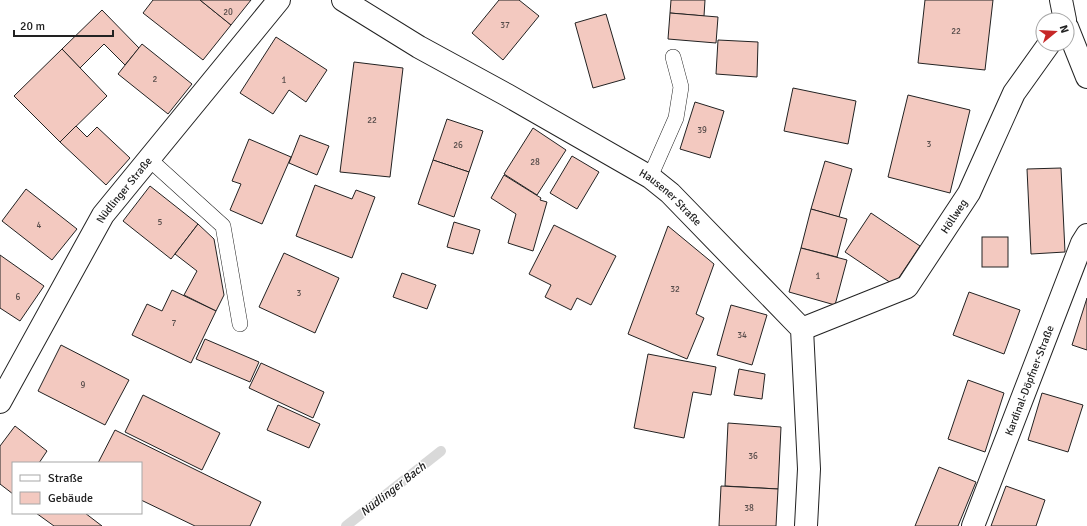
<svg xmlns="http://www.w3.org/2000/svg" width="1087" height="526" font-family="Signika,sans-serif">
	<rect width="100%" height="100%" fill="#fff"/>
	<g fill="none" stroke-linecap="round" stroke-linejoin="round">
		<path stroke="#d9d9d9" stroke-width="10" d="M346,526L441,451"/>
	</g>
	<g fill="#f3c9c0" stroke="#222">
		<path d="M153,0H200L231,25L203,60L143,13Z"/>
		<path d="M200,0H251L231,25Z"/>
		<path d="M499,0H519L539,16L503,60L472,33Z"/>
		<path d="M671,0H705L704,16L670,13Z"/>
		<path d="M925,0H993L985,70L918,63Z"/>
		<path d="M102,10L139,48L125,65L104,44L80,68L62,49Z"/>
		<path d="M670,13L718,17L716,43L668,39Z"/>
		<path d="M606,14L625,79L593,88L575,23Z"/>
		<path d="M276,37L327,70L306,102L289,90L273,114L240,93Z"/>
		<path d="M718,40L758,42L757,77L716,74Z"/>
		<path d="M142,44L192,84L168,114L118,74Z"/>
		<path d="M62,49L107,96L60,142L14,96Z"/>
		<path d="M354,62L403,68L390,177L340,172Z"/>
		<path d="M793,88L856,101L848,144L784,131Z"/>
		<path d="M908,95L970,110L950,193L888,177Z"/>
		<path d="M695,102L724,111L710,158L680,149Z"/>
		<path d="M447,119L483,131L469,172L433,160Z"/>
		<path d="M76,126L87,137L97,127L130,158L106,185L60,142Z"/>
		<path d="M533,128L566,150L537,195L504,174Z"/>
		<path d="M300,135L329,146L317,175L289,163Z"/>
		<path d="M249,139L291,157L262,224L230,210L241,184L232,181Z"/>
		<path d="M572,156L599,172L577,209L550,193Z"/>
		<path d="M433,160L469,172L454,217L418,204Z"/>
		<path d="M825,161L852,169L839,217L811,209Z"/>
		<path d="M1061,168L1065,252L1031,254L1027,169Z"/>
		<path d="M504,175L541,198L540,200L547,202L533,251L508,243L516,214L491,198Z"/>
		<path d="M315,185L352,199L356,190L375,197L352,258L296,236Z"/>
		<path d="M150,186L198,224L171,259L123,221Z"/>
		<path d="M26,189L77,229L52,260L2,221Z"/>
		<path d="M811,209L847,219L837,257L801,248Z"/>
		<path d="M871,213L920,246L894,285L845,252Z"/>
		<path d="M454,222L480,230L473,254L447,247Z"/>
		<path d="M198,224L214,239L224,295L216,311L184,295L197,271L175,254Z"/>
		<path d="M554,225L616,256L591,305L577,298L571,310L545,297L551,285L529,274Z"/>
		<path d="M668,226L714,264L696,314L704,318L687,359L628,334Z"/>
		<rect x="982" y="237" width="26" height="30"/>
		<path d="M801,248L847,260L835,305L789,292Z"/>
		<path d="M284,253L339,278L315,333L259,307Z"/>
		<path d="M0,255L44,286L20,321L0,308Z"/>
		<path d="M402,273L436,285L427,309L393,297Z"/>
		<path d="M172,290L216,311L191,363L132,335L147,304L162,311Z"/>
		<path d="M969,292L1020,310L1004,354L953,335Z"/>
		<path d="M1087,298V350L1072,345Z"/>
		<path d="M731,305L767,315L752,365L717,355Z"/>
		<path d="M205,339L259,362L250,382L196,359Z"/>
		<path d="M61,345L129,380L105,425L38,391Z"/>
		<path d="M648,354L716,367L711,395L693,392L684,438L634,428Z"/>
		<path d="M261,363L324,392L313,418L249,388Z"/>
		<path d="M739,369L765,374L762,399L734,395Z"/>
		<path d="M968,380L1004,393L985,452L948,439Z"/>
		<path d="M1042,393L1083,405L1068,452L1028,440Z"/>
		<path d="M143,395L220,433L202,470L125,432Z"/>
		<path d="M278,405L320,424L309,448L267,430Z"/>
		<path d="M728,423L781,427L778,489L725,486Z"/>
		<path d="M15,426L47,451L39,463H13V494L0,484V446Z"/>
		<path d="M115,430L261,502L250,526H195L141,500V463H98Z"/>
		<path d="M939,467L976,482L958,526H915Z"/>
		<path d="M721,486L778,489L776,526H719Z"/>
		<path d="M1006,486L1045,500L1036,526H991Z"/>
		<path d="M36,513H85L102,526H54Z"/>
	</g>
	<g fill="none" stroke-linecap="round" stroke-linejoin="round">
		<defs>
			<g id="service">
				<path d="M149,159L223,226L240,324"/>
				<path d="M650,177L676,118L681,87L673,57"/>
			</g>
			<g id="minor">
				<path id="s1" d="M343,0L419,47L507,95L650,177L670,193L802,329L809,469L806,526"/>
				<path d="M1061,0L1065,20"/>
				<path d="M1067,27L1087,77"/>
				<path id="s2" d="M802,329L907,287L969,193L1014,93L1049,44"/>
				<path id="s3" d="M0,402L103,215L279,0"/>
				<path id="s4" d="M973,526L1082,243L1087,235"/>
			</g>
		</defs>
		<use href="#service" stroke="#222" stroke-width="16"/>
		<use href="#minor" stroke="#222" stroke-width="24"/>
		<use href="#service" stroke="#fff" stroke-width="15"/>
		<use href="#minor" stroke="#fff" stroke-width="22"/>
	</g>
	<g text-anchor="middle" stroke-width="3" stroke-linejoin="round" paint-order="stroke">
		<g font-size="9" fill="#564c4a">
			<text x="228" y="15">20</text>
			<text x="505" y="28">37</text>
			<text x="956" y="34">22</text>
			<text x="155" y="82">2</text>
			<text x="284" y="83">1</text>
			<text x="372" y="123">22</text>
			<text x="702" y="133">39</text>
			<text x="929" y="147">3</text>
			<text x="458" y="148">26</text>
			<text x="535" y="165">28</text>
			<text x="160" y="225">5</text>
			<text x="39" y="228">4</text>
			<text x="818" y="279">1</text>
			<text x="675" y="292">32</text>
			<text x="299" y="296">3</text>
			<text x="18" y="300">6</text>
			<text x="174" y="326">7</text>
			<text x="742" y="338">34</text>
			<text x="83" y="388">9</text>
			<text x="753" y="459">36</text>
			<text x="749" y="511">38</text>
		</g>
		<g font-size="11" fill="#222" stroke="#fff">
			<text dy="4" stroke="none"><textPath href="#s3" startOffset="246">Nüdlinger Straße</textPath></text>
			<text dy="4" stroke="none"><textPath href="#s1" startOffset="383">Hausener Straße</textPath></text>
			<text dy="4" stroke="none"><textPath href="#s2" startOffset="198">Höllweg</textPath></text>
			<text dy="4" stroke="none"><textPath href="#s4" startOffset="156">Kardinal-Döpfner-Straße</textPath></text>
		</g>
		<g font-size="12" font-style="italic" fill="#222" stroke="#fff">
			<text transform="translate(393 489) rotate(-38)" y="4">Nüdlinger Bach</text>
		</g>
	</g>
	<rect x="12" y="462" width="130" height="52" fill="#ffffff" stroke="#a7a7a7"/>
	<rect x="20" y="475" width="20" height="6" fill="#ffffff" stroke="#a7a7a7"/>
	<text x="48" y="482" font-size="12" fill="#222222">Straße</text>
	<rect x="20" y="492" width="20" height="12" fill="#f3c9c0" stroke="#a7a7a7"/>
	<text x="48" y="502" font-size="12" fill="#222222">Gebäude</text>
	<g transform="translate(1055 32) rotate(72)"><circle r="19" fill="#ffffff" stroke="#a7a7a7"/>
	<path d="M0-3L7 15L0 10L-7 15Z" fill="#c62828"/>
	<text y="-6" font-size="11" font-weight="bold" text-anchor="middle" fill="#222222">N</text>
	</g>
	<path d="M14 30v6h99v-6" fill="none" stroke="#222222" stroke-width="2"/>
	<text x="20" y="30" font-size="12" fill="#222222" stroke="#ffffff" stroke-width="3" paint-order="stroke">20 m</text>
</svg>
